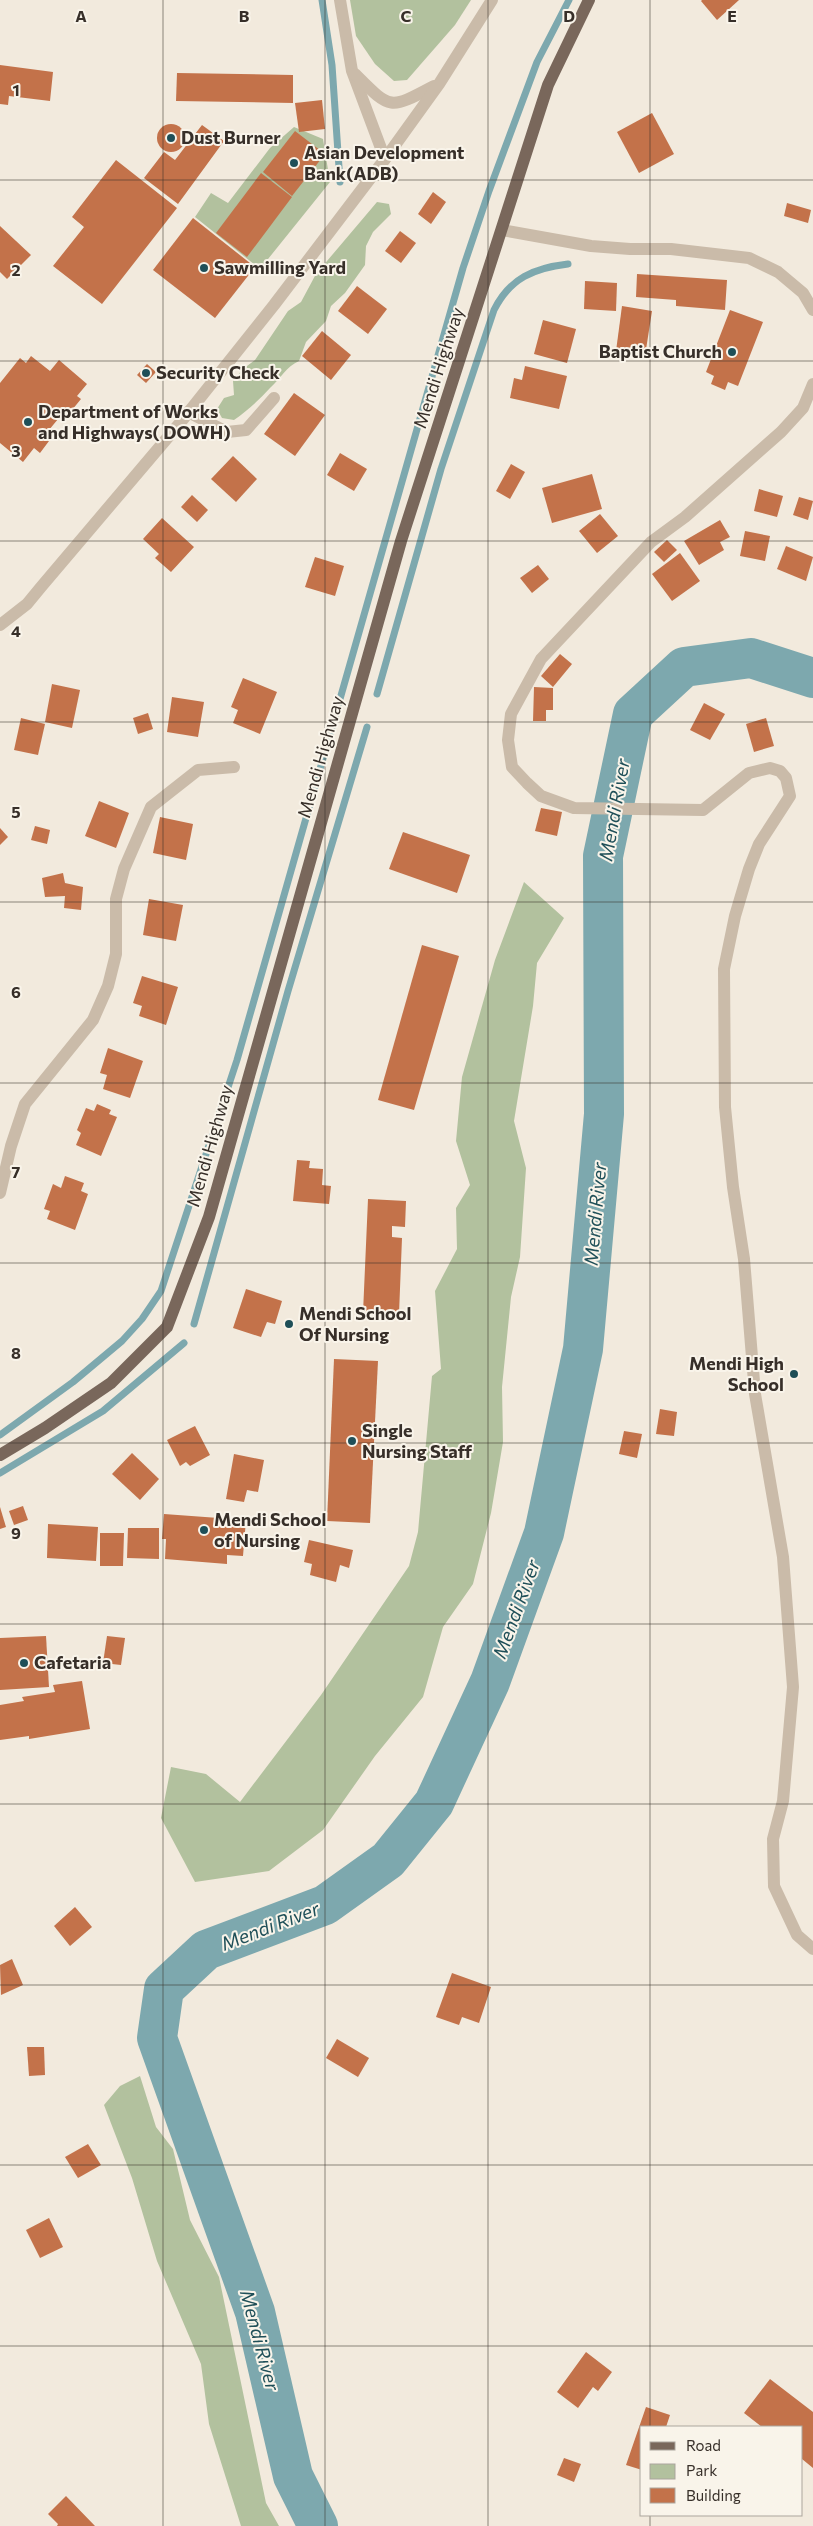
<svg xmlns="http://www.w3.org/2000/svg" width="813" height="2526" font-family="Commissioner,sans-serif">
	<rect width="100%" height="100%" fill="#f2eadd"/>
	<g fill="#b2c19e">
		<path d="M350,0H471L455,25L407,80L394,81L375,64L356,36Z"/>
		<path d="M294,127L323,139L330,182L260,269L195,217L211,193L228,203L270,148Z"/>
		<path d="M377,202L389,204L391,214L373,232L366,246L365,265L345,293L331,306L326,321L306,342L299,361C286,367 281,378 270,388C259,400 247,411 234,420L222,418L217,409L224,398L234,395L233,381L243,369L255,360L288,311L301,302L316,274Z"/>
		<path d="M524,882L564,918L537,963L533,1006L514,1121L526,1168L520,1257L511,1297L502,1387L503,1442L491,1513L473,1584L443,1627L423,1697L375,1756L323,1830L269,1871L195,1882L161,1818L171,1767L206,1774L240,1802L321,1695L409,1566L418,1532L432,1376L441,1369L435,1291L457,1249L456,1208L470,1185L456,1141L462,1077L495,960Z"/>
		<path d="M140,2076L156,2127L173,2149L190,2220L219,2277L266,2503L279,2526H241L209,2424L201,2364L157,2261L132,2178L104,2105L120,2086Z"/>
	</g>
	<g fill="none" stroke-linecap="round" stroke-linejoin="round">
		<g stroke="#7da8ae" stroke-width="7">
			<path d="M322,0L332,65L340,182"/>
			<path d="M377,694L441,469L494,310C510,278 534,268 568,264"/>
			<path d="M194,1324L288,991L367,727"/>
			<path d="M0,1435L73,1382L122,1341L142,1319L161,1291L237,1060L463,268L489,191L537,62L569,0"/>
			<path d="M0,1473L103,1411L184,1343"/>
		</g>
		<path stroke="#7da8ae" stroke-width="40" d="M318,2526L293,2476L255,2312L157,2038L164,1989L206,1950L325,1905L388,1860L434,1803L490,1682L544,1533L583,1349L604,1114L603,856L633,714L684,667L751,658L813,678"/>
	</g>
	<g fill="#c3724a">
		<path d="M702,0H739L717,20L701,1Z"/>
		<path d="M0,65L53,72L50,101L9,96L8,105L0,104Z"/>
		<path d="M177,73L293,75V103L176,101Z"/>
		<path d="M322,100L325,129L299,132L295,103Z"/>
		<path d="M652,113L674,154L639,173L617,132Z"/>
		<circle cx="171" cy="138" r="14"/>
		<path d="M202,125L224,141L178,204L144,178L164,152L175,160Z"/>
		<path d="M295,131L325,154L292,196L263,172Z"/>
		<path d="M116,160L177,208L102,304L53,266L84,227L72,217Z"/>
		<path d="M261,173L292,197L247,257L216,233Z"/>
		<path d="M433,192L446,202L431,224L418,214Z"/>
		<path d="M787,203L811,210L808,223L784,216Z"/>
		<path d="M193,218L255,267L215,318L153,270Z"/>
		<path d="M0,226L31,255L7,279L0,272Z"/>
		<path d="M400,231L416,243L401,263L385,251Z"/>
		<path d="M637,274L727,280L725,310L676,306V300L636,297Z"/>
		<path d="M585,281L617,283L616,311L584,309Z"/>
		<path d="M357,286L387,309L368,334L338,311Z"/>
		<path d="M622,306L652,311L645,356L616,351Z"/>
		<path d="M730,310L763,322L738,386L728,382L725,390L711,384L714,376L706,372Z"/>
		<path d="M543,320L576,329L567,363L534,354Z"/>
		<path d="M322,331L351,355L331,380L302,356Z"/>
		<path d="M31,356L50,371L59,360L87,384L77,396L81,399L72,410L68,407L44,436L49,441L40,453L34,448L23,462L0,443V383L20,358L26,363Z"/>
		<path d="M147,364L156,372L146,383L137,375Z"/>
		<path d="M525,366L567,376L559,409L510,398L514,378L522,380Z"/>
		<path d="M294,393L325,415L295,456L264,434Z"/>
		<path d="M340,453L367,469L354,491L327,475Z"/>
		<path d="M233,456L257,479L236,502L211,479Z"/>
		<path d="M511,464L525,472L510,499L496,491Z"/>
		<path d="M592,474L602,509L552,523L542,488Z"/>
		<path d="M759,489L783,496L777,517L754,511Z"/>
		<path d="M192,495L208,510L197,522L181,507Z"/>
		<path d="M799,497L813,501L808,520L793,515Z"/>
		<path d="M600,514L618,536L597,553L579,531Z"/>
		<path d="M162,518L194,547L171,572L155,558L159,554L143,539Z"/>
		<path d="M720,520L730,537L720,542L724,550L699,565L684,541Z"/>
		<path d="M745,531L770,536L765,561L740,556Z"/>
		<path d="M667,540L677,550L664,562L654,552Z"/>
		<path d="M786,546L813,557L806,581L777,569Z"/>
		<path d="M680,553L700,581L672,601L652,574Z"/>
		<path d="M315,557L344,566L335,596L305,587Z"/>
		<path d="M538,565L549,579L532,593L520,578Z"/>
		<path d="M560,654L572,664L553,687L541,676Z"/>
		<path d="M243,678L277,692L260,734L233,723L238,710L231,707Z"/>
		<path d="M52,684L80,690L72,728L45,722Z"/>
		<path d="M534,687L553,688V710H546V721H533Z"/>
		<path d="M172,697L204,702L198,737L167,732Z"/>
		<path d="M704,703L725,714L710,740L690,730Z"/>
		<path d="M148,713L153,729L138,734L133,718Z"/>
		<path d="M21,718L45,724L38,755L14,750Z"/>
		<path d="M766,718L774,746L754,752L746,724Z"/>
		<path d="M99,801L129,813L116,848L85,836Z"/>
		<path d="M541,808L562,812L557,836L535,831Z"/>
		<path d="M160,817L193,824L186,860L153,853Z"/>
		<path d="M35,826L50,830L47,844L31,840Z"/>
		<path d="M0,828L8,837L0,845Z"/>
		<path d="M403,832L470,855L457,893L389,869Z"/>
		<path d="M63,873L65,883L83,887L81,910L64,908L65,896L45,897L42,878Z"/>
		<path d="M149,899L183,905L176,941L143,935Z"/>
		<path d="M422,945L459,956L414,1110L378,1100Z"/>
		<path d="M142,976L178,987L166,1025L139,1016L142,1006L133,1003Z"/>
		<path d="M108,1048L143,1061L130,1098L103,1089L107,1075L100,1073Z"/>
		<path d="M97,1104L111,1110L109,1114L117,1117L101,1156L76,1145L81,1133L77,1130L86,1108L94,1111Z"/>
		<path d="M297,1160L310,1161L309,1168L323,1169L322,1185L331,1186L329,1204L293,1201Z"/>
		<path d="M65,1176L84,1183L81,1191L88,1194L75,1230L47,1219L50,1211L44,1209L53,1184L61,1188Z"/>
		<path d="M368,1199L406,1201L405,1227L392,1226V1237L402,1238L399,1314L363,1313Z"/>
		<path d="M246,1289L282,1301L275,1324L267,1322L261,1337L233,1328Z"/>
		<path d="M334,1359L378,1361L370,1523L327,1521Z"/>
		<path d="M660,1409L677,1412L674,1436L656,1434Z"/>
		<path d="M195,1426L210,1455L190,1466L186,1462L180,1466L167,1440Z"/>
		<path d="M624,1431L642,1434L637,1458L619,1454Z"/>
		<path d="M132,1453L159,1479L140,1500L112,1474Z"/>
		<path d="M234,1454L264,1460L258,1492L247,1490L244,1502L226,1499Z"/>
		<path d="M23,1506L28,1520L14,1525L9,1511Z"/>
		<path d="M0,1507L6,1527L0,1529Z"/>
		<path d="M164,1514L246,1520L243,1556L227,1555V1564L165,1559L166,1539H162Z"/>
		<path d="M48,1524L98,1527L96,1561L47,1558Z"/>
		<path d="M128,1528H159V1559L127,1558Z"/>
		<path d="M100,1533H124L123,1566H100Z"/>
		<path d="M309,1540L353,1550L349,1568L340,1565L336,1582L310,1575L312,1564L304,1562Z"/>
		<path d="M46,1636L49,1687L0,1690V1638Z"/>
		<path d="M107,1636L125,1638L121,1665L103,1663Z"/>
		<path d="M82,1681L90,1729L29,1739V1736L0,1740V1705L24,1701L22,1697L55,1692L53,1685Z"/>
		<path d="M75,1907L92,1927L70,1946L54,1926Z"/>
		<path d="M12,1959L23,1985L1,1995L0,1965Z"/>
		<path d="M452,1973L491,1987L479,2023L462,2017L459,2025L436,2017Z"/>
		<path d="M337,2039L369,2058L358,2077L326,2058Z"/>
		<path d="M27,2047H44L45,2075L29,2076Z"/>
		<path d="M88,2144L101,2165L78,2178L65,2157Z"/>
		<path d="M49,2218L63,2247L40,2258L26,2230Z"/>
		<path d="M586,2352L612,2372L598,2391L593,2387L578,2408L557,2392Z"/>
		<path d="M770,2379L813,2412V2468L802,2459V2427H762L744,2413Z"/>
		<path d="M646,2407L670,2415L666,2427H642V2470L626,2465Z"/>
		<path d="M564,2458L581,2464L574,2482L557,2475Z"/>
		<path d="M66,2496L95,2526H57L58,2524L48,2514Z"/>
	</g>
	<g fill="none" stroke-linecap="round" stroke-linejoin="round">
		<g stroke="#cabba9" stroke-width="12">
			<path d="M340,0L352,71L385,159"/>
			<path d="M355,74C391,110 389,110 434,86"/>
			<path d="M502,230L591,246L630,249H671L749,258L778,272L803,293L813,310"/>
			<path d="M813,384L803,408L781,432L685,517L651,542L541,659L511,714L508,740L512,767L527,783L541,796L574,808L703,810L749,773L770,768L780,771L786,778L790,796L759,844L749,869L735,916L724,969L725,1107L733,1187L744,1259L755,1394L783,1557L793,1687L783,1801L773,1839L774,1886L797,1935L813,1949"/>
			<path d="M188,412L227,432L246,430L274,398"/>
			<path d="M0,625L27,604L41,587L180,423L274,305L385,159L439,84L492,0"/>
			<path d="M0,1193L11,1146L25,1104L93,1020L108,986L116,954V899L124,869L151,807L198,770L234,767"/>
		</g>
		<path stroke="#79675b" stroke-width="12" d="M0,1455L45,1428L111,1383L167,1327L209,1217L401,541L548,85L589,0"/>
	</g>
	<path fill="none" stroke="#372f29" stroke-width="1" stroke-opacity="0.55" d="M163,0V2526M325,0V2526M488,0V2526M650,0V2427M0,180H813M0,361H813M0,541H813M0,722H813M0,902H813M0,1083H813M0,1263H813M0,1443H813M0,1624H813M0,1804H813M0,1985H813M0,2165H813M0,2346H813M650,2515V2526"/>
	<g fill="#1f4f58" stroke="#f9f4ea" stroke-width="2">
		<circle cx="171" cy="138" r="5"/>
		<circle cx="294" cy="163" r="5"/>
		<circle cx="204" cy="268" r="5"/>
		<circle cx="732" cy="352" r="5"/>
		<circle cx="146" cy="373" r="5"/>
		<circle cx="28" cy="422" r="5"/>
		<circle cx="289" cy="1324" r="5"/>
		<circle cx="794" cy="1374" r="5"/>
		<circle cx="352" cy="1441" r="5"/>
		<circle cx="204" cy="1530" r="5"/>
		<circle cx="24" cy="1663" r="5"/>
	</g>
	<g text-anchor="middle" stroke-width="4" stroke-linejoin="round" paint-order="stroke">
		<g font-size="18" font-weight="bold" fill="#372f29" stroke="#f9f4ea" text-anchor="start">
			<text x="181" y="144">Dust Burner</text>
			<text x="304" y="159">Asian Development<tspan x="304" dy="21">Bank(ADB)</tspan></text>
			<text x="214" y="274">Sawmilling Yard</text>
			<text x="722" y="358" text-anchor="end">Baptist Church</text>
			<text x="156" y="379">Security Check</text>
			<text x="38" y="418">Department of Works<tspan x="38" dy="21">and Highways( DOWH)</tspan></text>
			<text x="299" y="1320">Mendi School<tspan x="299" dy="21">Of Nursing</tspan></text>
			<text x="784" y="1370" text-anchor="end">Mendi High<tspan x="784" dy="21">School</tspan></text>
			<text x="362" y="1437">Single<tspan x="362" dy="21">Nursing Staff</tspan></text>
			<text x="214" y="1526">Mendi School<tspan x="214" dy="21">of Nursing</tspan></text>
			<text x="34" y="1669">Cafetaria</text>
		</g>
		<g font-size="18" fill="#372f29" stroke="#f9f4ea">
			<text transform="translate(439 368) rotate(-72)" y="6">Mendi Highway</text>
			<text transform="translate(321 757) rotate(-74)" y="6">Mendi Highway</text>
			<text transform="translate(210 1146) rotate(-74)" y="6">Mendi Highway</text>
		</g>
		<g font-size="19" font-style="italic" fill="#1f4f58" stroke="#f9f4ea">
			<text transform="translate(614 810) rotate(-80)" y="7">Mendi River</text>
			<text transform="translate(595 1214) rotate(-85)" y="7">Mendi River</text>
			<text transform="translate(516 1609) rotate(-70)" y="7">Mendi River</text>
			<text transform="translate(270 1926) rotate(-21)" y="7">Mendi River</text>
			<text transform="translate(260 2340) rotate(75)" y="7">Mendi River</text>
		</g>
	</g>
	<g font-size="16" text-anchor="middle" font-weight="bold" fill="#372f29" stroke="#f9f4ea" stroke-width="4" stroke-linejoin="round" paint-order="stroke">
		<text x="81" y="22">A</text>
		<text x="244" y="22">B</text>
		<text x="406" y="22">C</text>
		<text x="569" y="22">D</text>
		<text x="732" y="22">E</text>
		<text x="16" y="96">1</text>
		<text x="16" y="276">2</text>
		<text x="16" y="457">3</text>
		<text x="16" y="637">4</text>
		<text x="16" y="818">5</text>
		<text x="16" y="998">6</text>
		<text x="16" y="1178">7</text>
		<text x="16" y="1359">8</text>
		<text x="16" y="1539">9</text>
	</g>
	<rect x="640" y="2426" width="162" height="90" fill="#f9f4ea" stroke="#aba59d"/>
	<rect x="650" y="2442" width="25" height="8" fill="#79675b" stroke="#aba59d"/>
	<text x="686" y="2451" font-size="15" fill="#372f29">Road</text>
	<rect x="650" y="2464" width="25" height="15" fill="#b2c19e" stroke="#aba59d"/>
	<text x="686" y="2476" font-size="15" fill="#372f29">Park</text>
	<rect x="650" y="2488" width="25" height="15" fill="#c3724a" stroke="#aba59d"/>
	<text x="686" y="2501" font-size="15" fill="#372f29">Building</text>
</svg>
